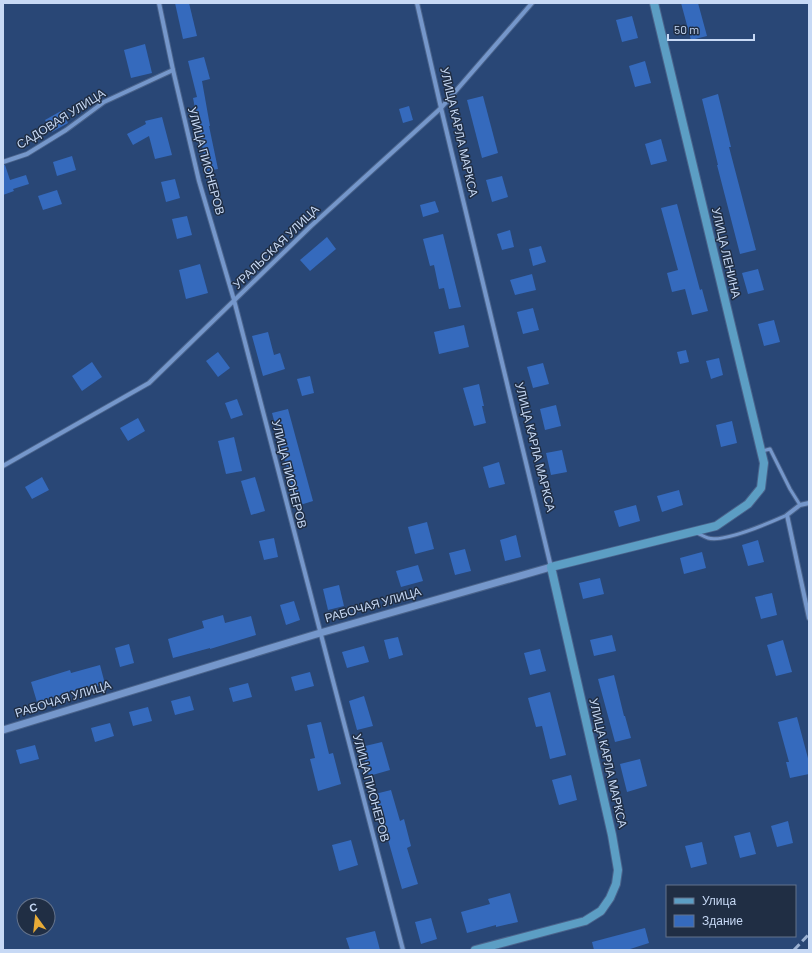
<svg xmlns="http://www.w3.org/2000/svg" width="812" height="953" font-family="Barlow,sans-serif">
	<rect width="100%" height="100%" fill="#294776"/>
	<g fill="#356abd">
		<path d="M175,3H189L197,36L183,39Z"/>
		<path d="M681,3H698L707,36L691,40Z"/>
		<path d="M632,16L638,38L622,42L616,20Z"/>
		<path d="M145,44L152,73L131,78L124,50Z"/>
		<path d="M204,57L210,79L202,81L210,126H209L218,169L207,171L193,98L197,97L188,61Z"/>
		<path d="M645,61L651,83L635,87L629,66Z"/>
		<path d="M718,94L731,147H729L756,250L740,254L717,165H718L702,99Z"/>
		<path d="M483,96L498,153L482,158L467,100Z"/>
		<path d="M409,106L413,120L403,123L399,109Z"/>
		<path d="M61,111L68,123L52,132L45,120Z"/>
		<path d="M162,117L172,155L155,159L149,136L133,145L127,134L146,124L145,121Z"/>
		<path d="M661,139L667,161L651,165L645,144Z"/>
		<path d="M72,156L76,170L57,176L53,162Z"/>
		<path d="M3,165H5L10,180L26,175L29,184L13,189L14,191L3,195Z"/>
		<path d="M502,176L508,197L492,202L486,180Z"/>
		<path d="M175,179L180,198L166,202L161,182Z"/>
		<path d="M57,190L62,204L43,210L38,196Z"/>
		<path d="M435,201L439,212L423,217L420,205Z"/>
		<path d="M677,204L700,290L702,289L708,311L692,315L685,289L672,292L667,273L678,270L661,208Z"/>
		<path d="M187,216L192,235L177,239L172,219Z"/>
		<path d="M510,230L514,247L502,250L497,234Z"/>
		<path d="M443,234L461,307L449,309L444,288L439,289L434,265L430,266L423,239Z"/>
		<path d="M327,237L336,249L310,271L300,260Z"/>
		<path d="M541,246L546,262L533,266L529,249Z"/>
		<path d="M200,264L208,293L186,299L179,270Z"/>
		<path d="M758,269L764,290L748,294L742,273Z"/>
		<path d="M532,274L536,290L515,295L510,280Z"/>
		<path d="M533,308L539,330L523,334L517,312Z"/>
		<path d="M774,320L780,342L764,346L758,324Z"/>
		<path d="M464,325L469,347L439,354L434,332Z"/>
		<path d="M268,332L274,355L280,353L285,369L263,376L252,336Z"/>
		<path d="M686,350L689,362L680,364L677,352Z"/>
		<path d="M218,352L230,368L218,377L206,361Z"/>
		<path d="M719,358L723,375L711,379L706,361Z"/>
		<path d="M92,362L102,377L82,391L72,376Z"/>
		<path d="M543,363L549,384L533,388L527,367Z"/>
		<path d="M310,376L314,393L302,396L297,379Z"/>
		<path d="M479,384L484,406H482L486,423L474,426L463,388Z"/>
		<path d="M237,399L243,415L231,419L225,403Z"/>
		<path d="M556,405L561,426L545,430L540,409Z"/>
		<path d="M288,409L313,501L297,506L272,413Z"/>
		<path d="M138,418L145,431L128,441L120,428Z"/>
		<path d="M732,421L737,443L721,447L716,425Z"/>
		<path d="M234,437L242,471L226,474L218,441Z"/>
		<path d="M562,450L567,472L551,475L546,453Z"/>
		<path d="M499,462L505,484L489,488L483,467Z"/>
		<path d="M42,477L49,490L32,499L25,487Z"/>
		<path d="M255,477L265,511L251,515L241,481Z"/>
		<path d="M679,490L683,505L662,512L657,496Z"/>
		<path d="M636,505L640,521L619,527L614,511Z"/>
		<path d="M427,522L434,549L415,554L408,527Z"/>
		<path d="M516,535L521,557L505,561L500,540Z"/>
		<path d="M274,538L278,557L264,560L259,541Z"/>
		<path d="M758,540L764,562L748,566L742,545Z"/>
		<path d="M465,549L471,571L455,575L449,553Z"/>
		<path d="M702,552L706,568L684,574L680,558Z"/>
		<path d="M418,565L423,581L401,587L396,571Z"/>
		<path d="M600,578L604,594L583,599L579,583Z"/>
		<path d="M339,585L344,606L328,610L323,589Z"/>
		<path d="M772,593L777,615L761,619L755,597Z"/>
		<path d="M294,601L300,620L286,625L280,605Z"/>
		<path d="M223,615L225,623L251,616L256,635L210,649V648L173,658L168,639L204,628L202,621Z"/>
		<path d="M612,635L616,651L594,656L590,640Z"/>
		<path d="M398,637L403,655L389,659L384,640Z"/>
		<path d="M783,640L792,672L776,676L767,645Z"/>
		<path d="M129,644L134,663L120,667L115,648Z"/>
		<path d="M364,646L369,662L347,668L342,652Z"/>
		<path d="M540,649L546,671L530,675L524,653Z"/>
		<path d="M100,665L105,684L91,688V686L37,702L31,682L70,670L71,673Z"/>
		<path d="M310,672L314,686L295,691L291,677Z"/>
		<path d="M614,675L624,716H625L631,738L615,742L598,679Z"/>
		<path d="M248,683L252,697L233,702L229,688Z"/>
		<path d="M550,692L566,755L550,759L542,726L536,727L528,698Z"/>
		<path d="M190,696L194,710L175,715L171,701Z"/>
		<path d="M364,696L373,726L357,730L349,701Z"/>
		<path d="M148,707L152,721L133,726L129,712Z"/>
		<path d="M797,717L809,762V774L790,778L786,762H789L778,722Z"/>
		<path d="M321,722L329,754L333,753L341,784L318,791L310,759L315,758L307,725Z"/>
		<path d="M110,723L114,736L95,742L91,728Z"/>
		<path d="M382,742L390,770L369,776L361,747Z"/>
		<path d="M35,745L39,759L20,764L16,750Z"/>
		<path d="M640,759L647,786L627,792L620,764Z"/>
		<path d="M571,775L577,800L559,805L552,780Z"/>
		<path d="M391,790L400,821L404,819L411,846L407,848L418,884L402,889L375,794Z"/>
		<path d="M788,821L793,843L777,847L771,826Z"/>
		<path d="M750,832L756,854L740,858L734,836Z"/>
		<path d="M351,840L358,865L339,871L332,845Z"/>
		<path d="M702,842L707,864L691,868L685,846Z"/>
		<path d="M510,893L518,922L496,927V925L467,933L461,912L490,904L488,899Z"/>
		<path d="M431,918L437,939L421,944L415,922Z"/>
		<path d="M645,928L649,943L627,950H594L592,942Z"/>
		<path d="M375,931L380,950H350L346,938Z"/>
	</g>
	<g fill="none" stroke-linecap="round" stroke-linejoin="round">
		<defs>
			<g id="service">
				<path d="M762,451L770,449L790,489L800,505"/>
				<path d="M697,533C700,534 704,537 708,538C725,543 771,522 787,515"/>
			</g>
			<g id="minor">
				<path d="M159,3L173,70L199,181L234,300L403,950"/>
				<path d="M417,3L441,108L551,567"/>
				<path d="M3,162L27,154L66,130L104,102L173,70"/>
				<path d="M3,466L149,383L311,226L441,108L532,3"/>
				<path d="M809,503L800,505L787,515L809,618"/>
			</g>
			<path id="tertiary" d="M3,730L320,633L551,567"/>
			<path id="secondary" d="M475,950L585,921L601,911L610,898L616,884L618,870L612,835L551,567L716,526L748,504L761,488L764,463L654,3"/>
		</defs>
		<use href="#service" stroke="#4a638b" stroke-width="5"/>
		<use href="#minor" stroke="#4a638b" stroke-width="6"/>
		<use href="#tertiary" stroke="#4a638b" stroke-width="9"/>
		<use href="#secondary" stroke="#4a638b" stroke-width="10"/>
		<use href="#service" stroke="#7597cb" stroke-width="3"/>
		<use href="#minor" stroke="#7597cb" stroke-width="4"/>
		<use href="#tertiary" stroke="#7597cb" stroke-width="7"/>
		<use href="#secondary" stroke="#5c9ec4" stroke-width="8"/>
		<path stroke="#9ab0d1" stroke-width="3" stroke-dasharray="8 4" stroke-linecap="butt" d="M794,950L809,934"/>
	</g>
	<g text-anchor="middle" stroke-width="3" stroke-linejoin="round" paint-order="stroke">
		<g font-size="12" fill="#c7d9f5" stroke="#202e44">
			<text transform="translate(61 119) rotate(-32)" y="4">САДОВАЯ УЛИЦА</text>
			<text transform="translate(459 132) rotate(77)" y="4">УЛИЦА КАРЛА МАРКСА</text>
			<text transform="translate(206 161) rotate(75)" y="4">УЛИЦА ПИОНЕРОВ</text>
			<text transform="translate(276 247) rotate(-44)" y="4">УРАЛЬСКАЯ УЛИЦА</text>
			<text transform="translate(726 253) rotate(77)" y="4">УЛИЦА ЛЕНИНА</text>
			<text transform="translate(535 447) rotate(76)" y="4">УЛИЦА КАРЛА МАРКСА</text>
			<text transform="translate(289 474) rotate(76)" y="4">УЛИЦА ПИОНЕРОВ</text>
			<text transform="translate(373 605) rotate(-16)" y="4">РАБОЧАЯ УЛИЦА</text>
			<text transform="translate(63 699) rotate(-17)" y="4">РАБОЧАЯ УЛИЦА</text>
			<text transform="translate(608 763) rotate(77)" y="4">УЛИЦА КАРЛА МАРКСА</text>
			<text transform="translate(371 788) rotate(75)" y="4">УЛИЦА ПИОНЕРОВ</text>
		</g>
	</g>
	<rect width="812" height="953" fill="none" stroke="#c7d9f5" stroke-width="8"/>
	<rect x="666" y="885" width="130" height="52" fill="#202e44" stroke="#63728b"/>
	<rect x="674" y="898" width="20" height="6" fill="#5c9ec4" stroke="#63728b"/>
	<text x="702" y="905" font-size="12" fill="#c7d9f5">Улица</text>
	<rect x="674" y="915" width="20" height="12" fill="#356abd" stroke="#63728b"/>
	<text x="702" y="925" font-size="12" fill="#c7d9f5">Здание</text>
	<g transform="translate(36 917) rotate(345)"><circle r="19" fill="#202e44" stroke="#63728b"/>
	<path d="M0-3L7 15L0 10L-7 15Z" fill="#e8ab37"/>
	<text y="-6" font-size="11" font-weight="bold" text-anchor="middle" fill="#c7d9f5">С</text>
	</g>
	<path d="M668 34v6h86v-6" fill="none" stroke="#c7d9f5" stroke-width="2"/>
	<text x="674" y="34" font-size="12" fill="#c7d9f5" stroke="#202e44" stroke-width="3" paint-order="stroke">50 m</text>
</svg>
